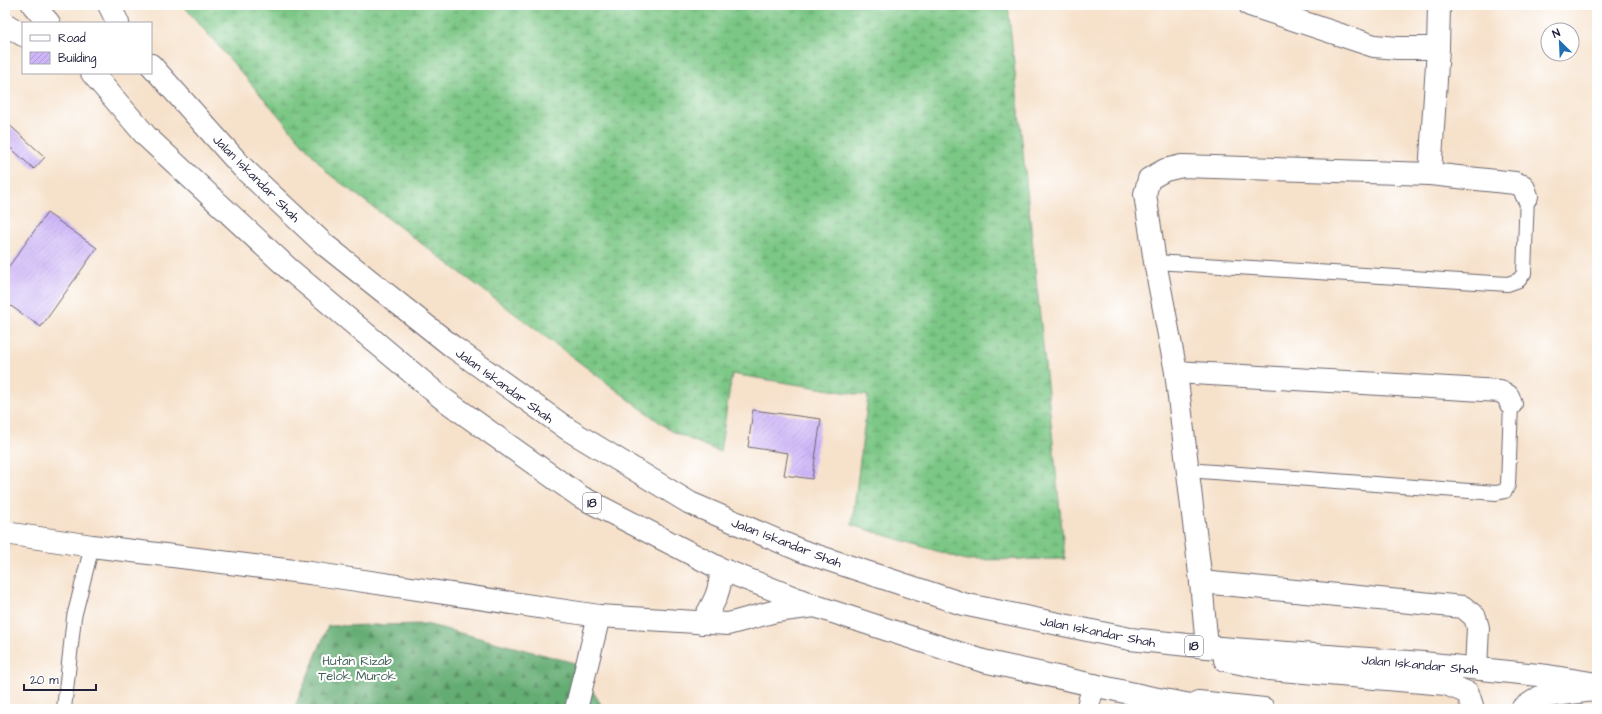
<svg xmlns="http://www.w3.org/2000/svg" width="1602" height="714" font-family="'Architects Daughter',sans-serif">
	<defs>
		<pattern id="forest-firs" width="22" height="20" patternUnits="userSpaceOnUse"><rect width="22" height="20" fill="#64ac72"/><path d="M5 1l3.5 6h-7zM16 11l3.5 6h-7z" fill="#528c5f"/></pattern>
		<pattern id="wetland-marsh" width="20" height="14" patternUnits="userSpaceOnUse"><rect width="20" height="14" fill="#7bc785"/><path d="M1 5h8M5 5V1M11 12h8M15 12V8" fill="none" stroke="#64a16e"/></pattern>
		<pattern id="building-hatch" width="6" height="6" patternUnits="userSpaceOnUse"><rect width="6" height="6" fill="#cdb5f8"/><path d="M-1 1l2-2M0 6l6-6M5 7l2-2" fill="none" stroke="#b09bd6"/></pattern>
	</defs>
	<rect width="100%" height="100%" fill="#fff"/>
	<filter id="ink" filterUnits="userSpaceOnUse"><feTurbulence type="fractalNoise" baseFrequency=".025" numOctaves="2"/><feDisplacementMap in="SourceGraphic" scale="8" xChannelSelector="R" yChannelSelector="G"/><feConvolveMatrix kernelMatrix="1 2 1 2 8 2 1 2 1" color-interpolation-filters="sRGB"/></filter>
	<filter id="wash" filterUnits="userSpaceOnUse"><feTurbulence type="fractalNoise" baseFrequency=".012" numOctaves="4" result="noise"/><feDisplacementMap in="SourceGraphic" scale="16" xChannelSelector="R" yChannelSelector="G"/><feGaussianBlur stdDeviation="0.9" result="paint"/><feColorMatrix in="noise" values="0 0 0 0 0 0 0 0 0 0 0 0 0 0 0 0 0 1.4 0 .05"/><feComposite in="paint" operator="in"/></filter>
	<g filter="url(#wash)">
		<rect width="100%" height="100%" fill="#f6e1ca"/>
		<path fill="url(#forest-firs)" stroke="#436756" d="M426,624L575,663L604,709H294L328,626Z"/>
		<path fill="url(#wetland-marsh)" stroke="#4e7460" d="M183,5H1008L1065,559L966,560L852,525L868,396L732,374L720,452L671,431L329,174Z"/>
		<g id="blocks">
			<g fill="url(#building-hatch)">
				<path d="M5,121L45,157L34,169L5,143Z"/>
				<path d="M47,213L97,248L41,327L5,302V272Z"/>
				<path d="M753,410L821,419L812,479L784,475L788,453L748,447Z"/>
			</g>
		</g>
	</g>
	<g filter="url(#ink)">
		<use href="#blocks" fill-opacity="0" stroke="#6c656d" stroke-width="1"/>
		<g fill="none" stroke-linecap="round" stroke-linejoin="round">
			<defs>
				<g id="lane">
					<path d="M1155,262L1508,284L1519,280L1524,273L1527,196"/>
					<path d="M1187,470L1496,493L1505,491L1508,485L1511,404"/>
					<path d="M64,709L74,617L92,546"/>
				</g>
				<g id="street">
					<path d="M1250,5L1374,46L1398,48H1438"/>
					<path d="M1430,174L1438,48L1439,5"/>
					<path d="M1176,372L1500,391L1508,396L1511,404"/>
					<path d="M5,533L92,546L310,573L599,616L728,624L776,611L815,606"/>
					<path d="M1201,582L1463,607L1475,617L1478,628L1476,668"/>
					<path d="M702,623C713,604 721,592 721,569"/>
					<path d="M1207,647L1201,582L1176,372L1155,262L1145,194L1149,179L1165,170L1182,166L1430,174L1515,183L1523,186L1527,196"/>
					<path d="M576,709L599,616"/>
					<path d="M1087,709L1094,685"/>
				</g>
				<g id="primary">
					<path d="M33,5L49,23"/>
					<path d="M5,24L23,35"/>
					<path d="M151,65L242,167L325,245L453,347L569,430L690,503L802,551L963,604L1130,639L1207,647L1423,663L1548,676L1597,684"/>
					<path d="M92,73L147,137L290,270L442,398L581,497L721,569L815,606L983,661L1148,697L1212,709"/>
					<path d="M1225,660L1269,669L1446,684L1468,693L1473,709"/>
					<path d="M1198,702L1264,709"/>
					<path d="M1522,709L1540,697L1593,690"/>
				</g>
				<path id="highway" d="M109,5L118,23"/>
			</defs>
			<use href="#lane" stroke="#6c656d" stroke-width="16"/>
			<use href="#street" stroke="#6c656d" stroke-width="24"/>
			<use href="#primary" stroke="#6c656d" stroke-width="24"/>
			<use href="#highway" stroke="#6c656d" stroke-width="24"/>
			<use href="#lane" stroke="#fff" stroke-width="14"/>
			<use href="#street" stroke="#fff" stroke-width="22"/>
			<use href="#primary" stroke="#fff" stroke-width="22"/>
			<use href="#highway" stroke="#fff" stroke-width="22"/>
		</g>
	</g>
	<g text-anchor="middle" stroke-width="4" stroke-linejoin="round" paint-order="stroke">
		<g fill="#fff" stroke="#646476" stroke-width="1">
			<rect x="583" y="493" width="18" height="20" rx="3"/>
			<rect x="1185" y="636" width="18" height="20" rx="3"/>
		</g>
		<g font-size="12" font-weight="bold" fill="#22223b">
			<text x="592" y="507">18</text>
			<text x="1194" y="650">18</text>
		</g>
		<g font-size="13" fill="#22223b" stroke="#fff">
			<text transform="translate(257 178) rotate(45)" y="5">Jalan Iskandar Shah</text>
			<text transform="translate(505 385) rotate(36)" y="5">Jalan Iskandar Shah</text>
			<text transform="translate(787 542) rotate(21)" y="5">Jalan Iskandar Shah</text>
			<text transform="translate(1098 631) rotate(11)" y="5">Jalan Iskandar Shah</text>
			<text transform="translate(1420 664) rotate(5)" y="5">Jalan Iskandar Shah</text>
		</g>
		<g font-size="13" fill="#466459" stroke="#fff">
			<text x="357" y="665">Hutan Rizab<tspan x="357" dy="15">Telok Murok</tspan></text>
		</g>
	</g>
	<rect width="1602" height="714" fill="none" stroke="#fff" stroke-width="20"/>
	<rect x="22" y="22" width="130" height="52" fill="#ffffff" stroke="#a7a7b1"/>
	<rect x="30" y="35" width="20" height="6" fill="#ffffff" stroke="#a7a7b1"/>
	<text x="58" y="42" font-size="12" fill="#22223b">Road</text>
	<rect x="30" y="52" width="20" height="12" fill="url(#building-hatch)" stroke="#a7a7b1"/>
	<text x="58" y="62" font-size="12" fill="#22223b">Building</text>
	<g transform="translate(1560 42) rotate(336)"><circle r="19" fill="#ffffff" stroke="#a7a7b1"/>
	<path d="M0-3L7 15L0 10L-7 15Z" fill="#1f6fb2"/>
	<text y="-6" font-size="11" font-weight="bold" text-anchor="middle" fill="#22223b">N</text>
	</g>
	<path d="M24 684v6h72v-6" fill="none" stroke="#22223b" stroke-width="2"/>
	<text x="30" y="684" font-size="12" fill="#22223b" stroke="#ffffff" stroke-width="3" paint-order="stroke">20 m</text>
</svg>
